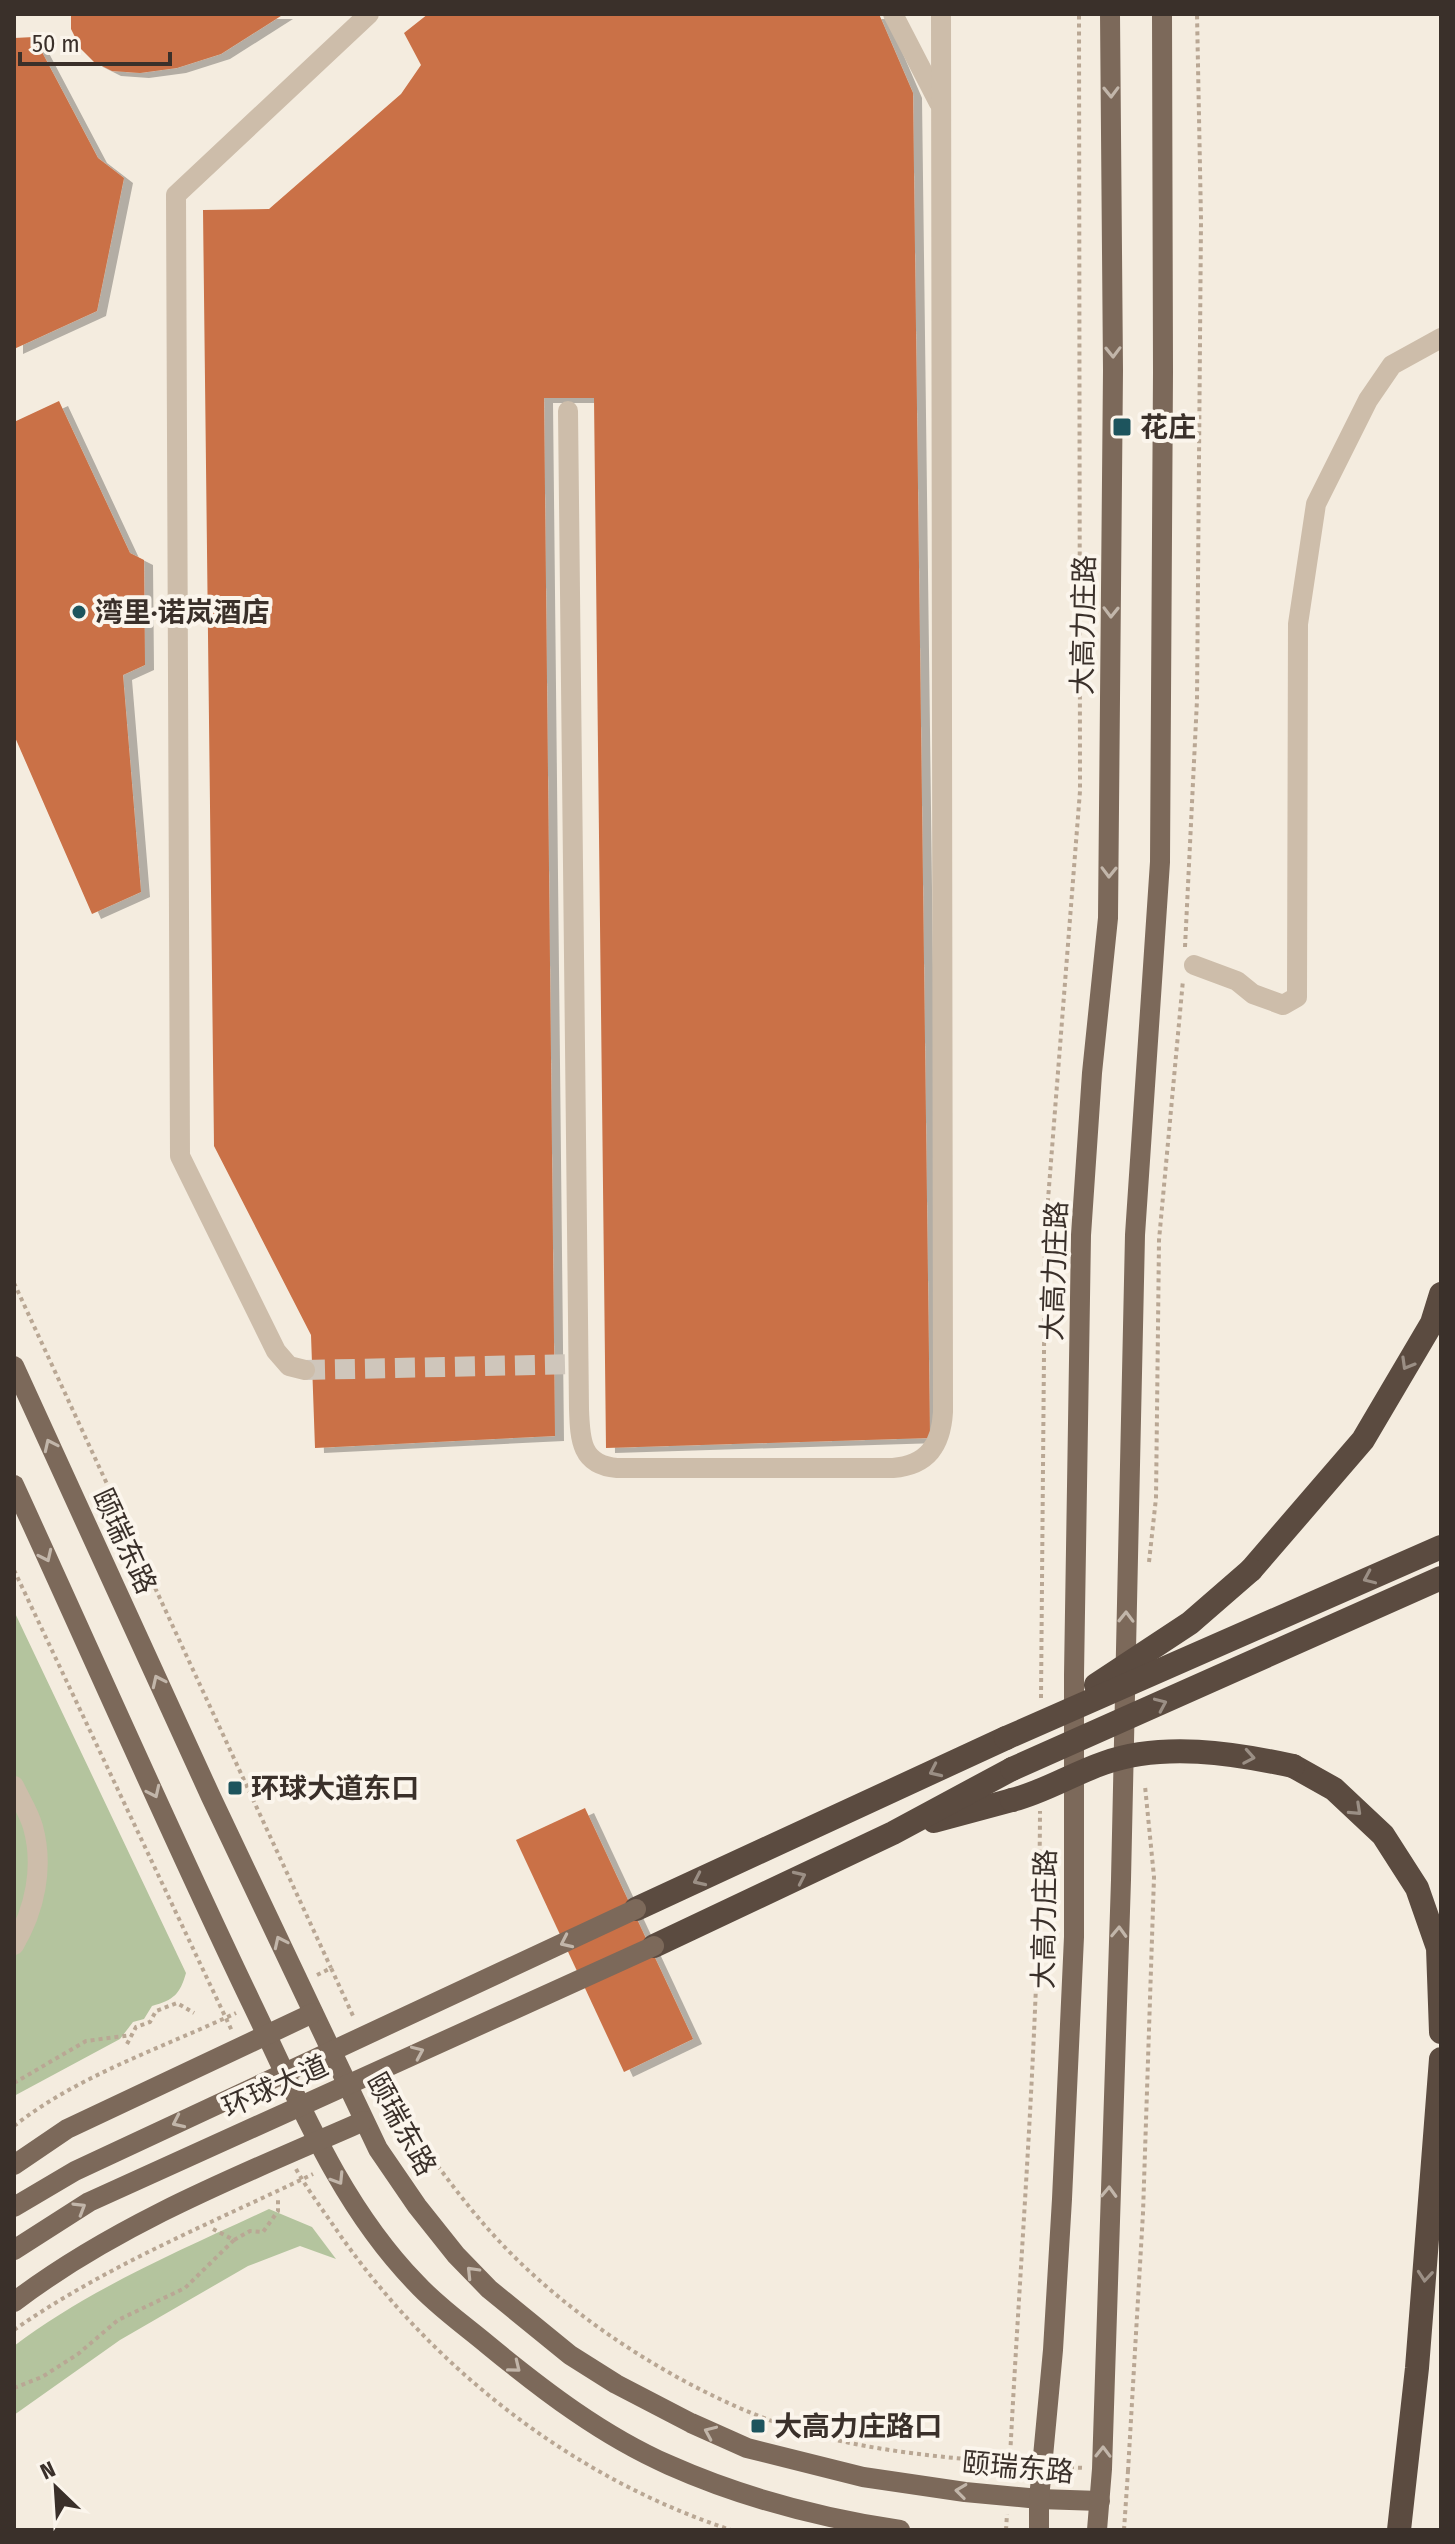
<svg xmlns="http://www.w3.org/2000/svg" width="1455" height="2544" font-family="'Fira Sans Condensed','Noto Sans SC',sans-serif">
	<defs>
		<filter id="shadow"><feDropShadow dx="9" dy="5" stdDeviation="0" flood-color="#0004"/></filter>
	</defs>
	<rect width="100%" height="100%" fill="#f4ecdf"/>
	<g fill="#b4c49e">
		<path d="M14,1611L186,1973C180,1994 174,2000 152,2006L144,2019L133,2022L120,2039L14,2096Z"/>
		<path d="M269,2209L312,2227L336,2259L300,2246L248,2266L120,2340L14,2415V2346C89,2289 183,2249 269,2209Z"/>
	</g>
	<g fill="#ca7146" filter="url(#shadow)">
		<path d="M71,14H284L221,54L177,68L140,73L112,71L94,62L81,49L71,29Z"/>
		<path d="M428,14H879L913,93L930,1438L606,1448L594,398H544L555,1436L315,1448L311,1335L214,1146L203,210L269,209L401,94L421,65L404,33Z"/>
		<path d="M34,37L98,158L124,178L97,311L14,349V38Z"/>
		<path d="M59,401L130,553L144,560L145,665L123,675L141,892L92,914L14,735V422Z"/>
		<path d="M585,1808L693,2039L624,2072L516,1840Z"/>
	</g>
	<g fill="none" stroke-linecap="round" stroke-linejoin="round">
		<path stroke="#cfc6bb" stroke-width="20" stroke-dasharray="20 10" stroke-linecap="butt" d="M305,1370L579,1364"/>
		<g stroke="#b9a794" stroke-width="4" stroke-dasharray="4 4" stroke-linecap="butt">
			<path d="M1185,947L1197,700L1201,220L1197,14"/>
			<path d="M14,1283L331,1968"/>
			<path d="M1149,1562L1156,1498L1159,1240L1183,980"/>
			<path d="M14,1570L232,2031"/>
			<path d="M1041,1698L1045,1238L1080,791L1079,14"/>
			<path d="M317,1975L331,1968L354,2018"/>
			<path d="M127,2044L136,2027L150,2022L156,2011L177,2003L194,2013"/>
			<path d="M14,2083L86,2041L132,2035"/>
			<path d="M387,2088L409,2127L393,2135"/>
			<path d="M14,2126C79,2075 162,2048 236,2013"/>
			<path d="M409,2127C438,2166 466,2206 499,2241C574,2322 693,2397 798,2430C871,2452 950,2458 1025,2464"/>
			<path d="M296,2169C309,2192 325,2213 340,2235C435,2370 573,2478 731,2530"/>
			<path d="M234,2240L250,2231L263,2232L278,2211V2200"/>
			<path d="M14,2330C107,2265 212,2223 313,2174"/>
			<path d="M14,2388L42,2377L78,2354L118,2320L185,2288L234,2240L213,2229"/>
			<path d="M1062,2467L1085,2468"/>
			<path d="M1128,2471L1143,2213L1154,1877L1145,1786"/>
			<path d="M1009,2477C1020,2255 1039,2034 1040,1811"/>
			<path d="M1006,2530L1007,2514"/>
			<path d="M1124,2530L1128,2471H1126"/>
		</g>
		<g stroke="#cdbdaa" stroke-width="20">
			<path d="M893,14L939,103"/>
			<path d="M568,411L579,1409C580,1440 581,1465 617,1468H893C928,1465 941,1445 943,1412L941,14"/>
			<path d="M1194,965L1237,981L1253,994L1283,1005L1297,997L1298,624L1316,504L1368,400L1392,365L1441,338"/>
			<path d="M305,1370L289,1366L276,1351L180,1156L176,195L369,14"/>
			<path d="M14,1786C20,1799 29,1813 33,1827C44,1867 35,1910 14,1945"/>
		</g>
		<g stroke="#7c695a" stroke-width="20">
			<path d="M14,1366L211,1797L378,2149L417,2206L456,2255L489,2289L570,2355L616,2384L691,2423L747,2448L863,2477L965,2492L1039,2499L1100,2501"/>
			<path d="M14,1485C93,1657 169,1831 251,2002C298,2099 339,2204 416,2283C437,2306 464,2325 488,2345C544,2391 603,2436 669,2465C743,2498 821,2518 900,2530"/>
			<path d="M14,2165L67,2129L313,2013"/>
			<path d="M14,2302C118,2223 245,2173 364,2121"/>
			<path d="M1039,2530V2499L1053,2350L1062,2199L1074,1937V1675L1081,1235L1092,1073L1108,918L1113,370L1110,14"/>
			<path d="M1097,2530L1102,2469L1121,1880L1135,1235L1160,862L1163,372L1162,14"/>
		</g>
		<g stroke="#5b4b40" stroke-width="24">
			<path d="M1251,1570L1363,1440L1432,1323L1441,1294"/>
			<path d="M1293,1766L1334,1789L1383,1835L1417,1888L1438,1948L1441,2032"/>
			<path d="M934,1821L1012,1800"/>
			<path d="M636,1909L1006,1738"/>
			<path d="M654,1946L893,1833L1012,1769"/>
			<path d="M1399,2530L1417,2368L1441,2059"/>
		</g>
		<g stroke="#7c695a" stroke-width="20">
			<path d="M14,2207L75,2171L636,1909"/>
			<path d="M14,2250L89,2202L654,1946"/>
		</g>
		<g stroke="#5b4b40" stroke-width="24">
			<path d="M1096,1685L1190,1623L1251,1570"/>
			<path d="M1006,1738L1441,1547"/>
			<path d="M1012,1769L1441,1578"/>
			<path d="M1012,1800C1044,1792 1072,1774 1104,1763C1163,1742 1233,1753 1293,1766"/>
		</g>
	</g>
	<defs><path id="oneway-chevron" d="M-2-3.5L2.5 0L-2 3.5" fill="none" stroke-width="1.6" stroke-linecap="round" stroke-linejoin="round" transform="scale(2)"/></defs>
	<g stroke="#c2b6aa">
		<use href="#oneway-chevron" transform="translate(1111 92) rotate(89)"/>
		<use href="#oneway-chevron" transform="translate(1113 352) rotate(89)"/>
		<use href="#oneway-chevron" transform="translate(1111 612) rotate(91)"/>
		<use href="#oneway-chevron" transform="translate(1109 872) rotate(91)"/>
		<use href="#oneway-chevron" transform="translate(50 1445) rotate(-115)"/>
		<use href="#oneway-chevron" transform="translate(46 1556) rotate(65)"/>
		<use href="#oneway-chevron" transform="translate(1126 1617) rotate(-89)"/>
		<use href="#oneway-chevron" transform="translate(158 1681) rotate(-115)"/>
		<use href="#oneway-chevron" transform="translate(154 1792) rotate(65)"/>
		<use href="#oneway-chevron" transform="translate(1119 1932) rotate(-88)"/>
		<use href="#oneway-chevron" transform="translate(280 1942) rotate(-115)"/>
		<use href="#oneway-chevron" transform="translate(566 1942) rotate(155)"/>
		<use href="#oneway-chevron" transform="translate(418 2052) rotate(-24)"/>
		<use href="#oneway-chevron" transform="translate(178 2122) rotate(155)"/>
		<use href="#oneway-chevron" transform="translate(338 2179) rotate(58)"/>
		<use href="#oneway-chevron" transform="translate(1109 2192) rotate(-88)"/>
		<use href="#oneway-chevron" transform="translate(80 2208) rotate(-31)"/>
		<use href="#oneway-chevron" transform="translate(472 2272) rotate(-134)"/>
		<use href="#oneway-chevron" transform="translate(515 2367) rotate(39)"/>
		<use href="#oneway-chevron" transform="translate(710 2432) rotate(-156)"/>
		<use href="#oneway-chevron" transform="translate(1103 2452) rotate(-89)"/>
		<use href="#oneway-chevron" transform="translate(961 2491) rotate(-173)"/>
	</g>
	<g stroke="#9b8f85">
		<use href="#oneway-chevron" transform="translate(1407 1364) rotate(120)"/>
		<use href="#oneway-chevron" transform="translate(1369 1578) rotate(156)"/>
		<use href="#oneway-chevron" transform="translate(1161 1704) rotate(-24)"/>
		<use href="#oneway-chevron" transform="translate(1249 1757) rotate(10)"/>
		<use href="#oneway-chevron" transform="translate(935 1771) rotate(155)"/>
		<use href="#oneway-chevron" transform="translate(1356 1810) rotate(43)"/>
		<use href="#oneway-chevron" transform="translate(800 1877) rotate(-25)"/>
		<use href="#oneway-chevron" transform="translate(699 1880) rotate(155)"/>
		<use href="#oneway-chevron" transform="translate(1425 2276) rotate(95)"/>
	</g>
	<g fill="#1d545d" stroke="#fbf5ec" stroke-width="3">
		<rect x="1112" y="417" width="20" height="20" rx="4"/>
		<circle cx="79" cy="612" r="8"/>
		<rect x="227" y="1780" width="16" height="16" rx="4"/>
		<rect x="750" y="2418" width="16" height="16" rx="4"/>
	</g>
	<g text-anchor="middle" stroke-width="8" stroke-linejoin="round" paint-order="stroke">
		<g font-size="28" font-weight="bold" fill="#3a302a" stroke="#fbf5ec" text-anchor="start">
			<text x="1140" y="437">花庄</text>
			<text x="95" y="622">湾里·诺岚酒店</text>
			<text x="251" y="1798">环球大道东口</text>
			<text x="774" y="2436">大高力庄路口</text>
		</g>
		<g font-size="28" fill="#3a302a" stroke="#fbf5ec">
			<text transform="translate(1083 625) rotate(-89)" y="10">大高力庄路</text>
			<text transform="translate(1054 1271) rotate(-88)" y="10">大高力庄路</text>
			<text transform="translate(125 1541) rotate(65)" y="10">颐瑞东路</text>
			<text transform="translate(1044 1919) rotate(-89)" y="10">大高力庄路</text>
			<text transform="translate(275 2086) rotate(-24)" y="10">环球大道</text>
			<text transform="translate(402 2124) rotate(61)" y="10">颐瑞东路</text>
			<text transform="translate(1018 2467) rotate(5)" y="10">颐瑞东路</text>
		</g>
	</g>
	<rect width="1455" height="2544" fill="none" stroke="#3a302a" stroke-width="32"/>
	<g transform="translate(56 2488) rotate(335)" stroke="#fbf5ec" stroke-width="6" paint-order="stroke">
	<path d="M0-6L14 30L0 20L-14 30Z" fill="#3a302a"/>
	<text y="-12" font-size="22" font-weight="bold" text-anchor="middle" fill="#3a302a">N</text>
	</g>
	<path d="M20 52v12h150v-12" fill="none" stroke="#3a302a" stroke-width="4"/>
	<text x="32" y="52" font-size="24" fill="#3a302a" stroke="#fbf5ec" stroke-width="6" paint-order="stroke">50 m</text>
</svg>
